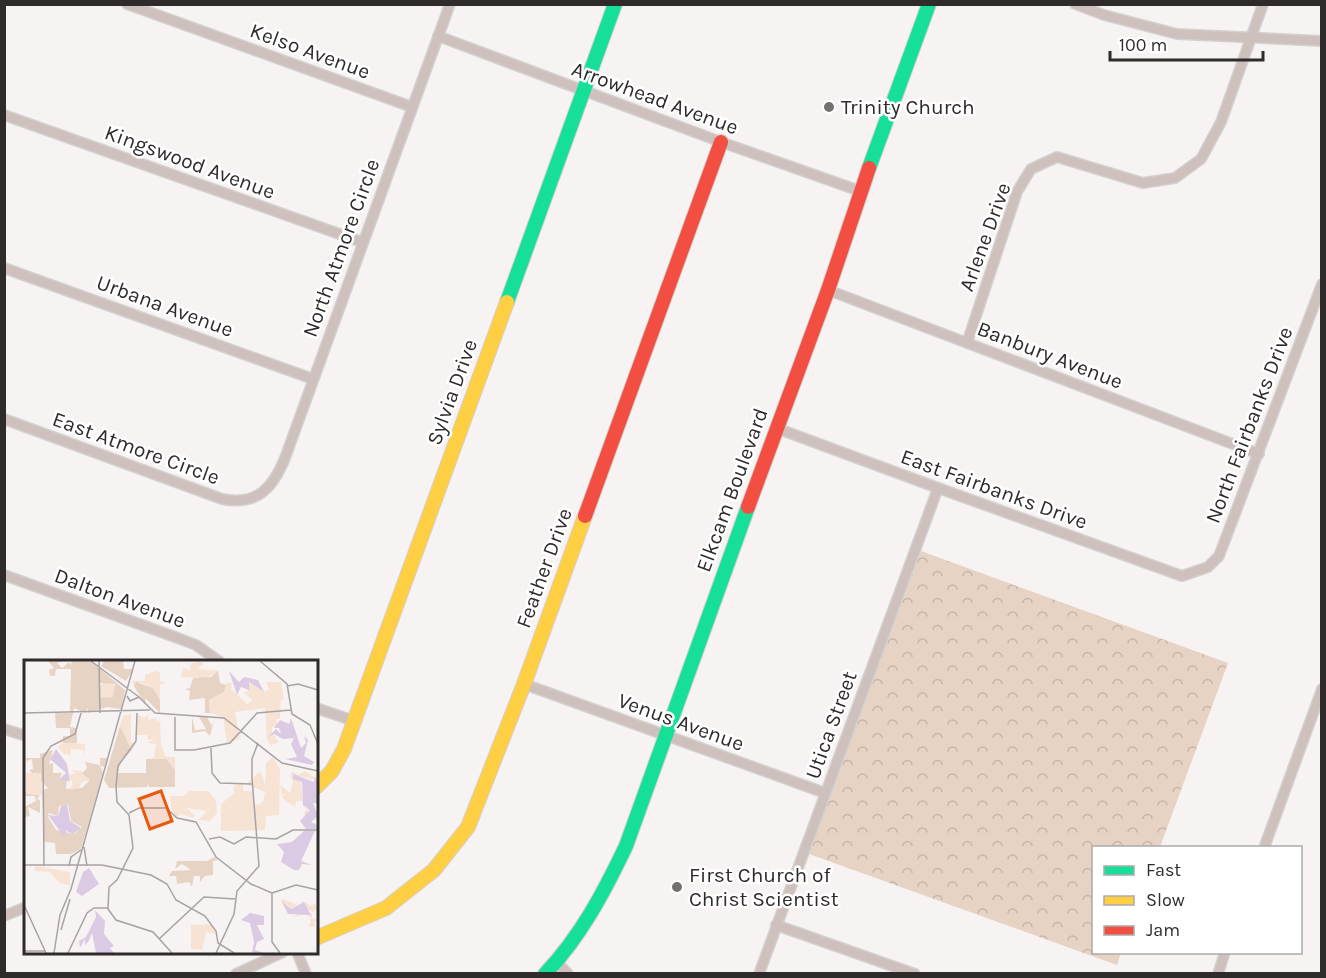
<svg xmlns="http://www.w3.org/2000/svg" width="1326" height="978" font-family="Karla,sans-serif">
	<defs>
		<pattern id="forest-crowns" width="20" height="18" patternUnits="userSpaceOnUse" patternTransform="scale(1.5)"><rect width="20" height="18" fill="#e7d3c3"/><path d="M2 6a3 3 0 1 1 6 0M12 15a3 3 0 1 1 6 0" fill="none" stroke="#c6b5a8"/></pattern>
	</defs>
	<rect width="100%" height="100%" fill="#f8f3f3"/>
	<path fill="url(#forest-crowns)" d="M921,551L1228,663L1160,847L1094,848V952L1121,953L1117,965L809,854Z"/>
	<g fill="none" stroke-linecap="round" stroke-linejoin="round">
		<defs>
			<g id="street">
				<path d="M127,4L412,107"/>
				<path d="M1075,4L1104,15L1177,34L1322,41"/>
				<path d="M438,36L721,142L860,191"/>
				<path d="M4,115L362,242"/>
				<path d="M4,268L313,379"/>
				<path d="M828,290L1259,454"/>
				<path d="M967,343L1017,192L1031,169L1057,157L1143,183L1175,178L1201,159L1221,122L1263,4"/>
				<path d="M4,419L222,499C257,506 273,488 285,458L450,4"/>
				<path d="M776,428L938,488L1182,576L1208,567L1219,556L1322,284"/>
				<path d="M4,575L175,637L196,645L220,662"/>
				<path d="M524,684L825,793"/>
				<path d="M316,708L354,721"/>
				<path d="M4,729L26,736"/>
				<path d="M1264,848L1322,689"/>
				<path d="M4,916L26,907"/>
				<path d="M776,925L915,974"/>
				<path d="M297,952L306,974"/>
				<path d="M557,962L568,974"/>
				<path d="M236,974L283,952"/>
				<path d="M759,974L938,488"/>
				<path d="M1218,974L1225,952"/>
			</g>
			<g id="fast">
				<path d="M869,168L929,4"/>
				<path d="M507,302L615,4"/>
				<path d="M545,974C581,936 604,892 626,846L748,507"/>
			</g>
			<g id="slow">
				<path d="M316,787L332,771L344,749L507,302"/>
				<path d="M316,938L386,908L434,870L468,827L524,684L585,516"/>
			</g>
			<g id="jam">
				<path d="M748,507L828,290L869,168"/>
				<path d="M585,516L721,142"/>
			</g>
		</defs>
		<use href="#street" stroke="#d3d0d0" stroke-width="12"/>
		<use href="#fast" stroke="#d3d0d0" stroke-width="16"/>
		<use href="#slow" stroke="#d3d0d0" stroke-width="16"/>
		<use href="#jam" stroke="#d3d0d0" stroke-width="16"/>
		<use href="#street" stroke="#cdc0bd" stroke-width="9"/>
		<use href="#fast" stroke="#16e098" stroke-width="14"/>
		<use href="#slow" stroke="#ffcf43" stroke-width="14"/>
		<use href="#jam" stroke="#f24e42" stroke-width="14"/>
	</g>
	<g fill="#757171" stroke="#fff" stroke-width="2">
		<circle cx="829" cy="107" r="6"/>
		<circle cx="677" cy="887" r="6"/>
	</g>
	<g text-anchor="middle" stroke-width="5" stroke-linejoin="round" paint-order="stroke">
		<g font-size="21" fill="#2f2b2b" stroke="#fff">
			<text transform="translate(310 51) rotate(20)" y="7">Kelso Avenue</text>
			<text transform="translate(655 98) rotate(20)" y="7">Arrowhead Avenue</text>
			<text transform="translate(190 162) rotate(20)" y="7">Kingswood Avenue</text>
			<text transform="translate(985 237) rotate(-70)" y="7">Arlene Drive</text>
			<text transform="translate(341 248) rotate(-70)" y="7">North Atmore Circle</text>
			<text transform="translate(165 306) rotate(20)" y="7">Urbana Avenue</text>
			<text transform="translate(1050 355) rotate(21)" y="7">Banbury Avenue</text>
			<text transform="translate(452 392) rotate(-70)" y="7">Sylvia Drive</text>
			<text transform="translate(1249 425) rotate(-69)" y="7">North Fairbanks Drive</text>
			<text transform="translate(136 448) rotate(20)" y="7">East Atmore Circle</text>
			<text transform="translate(994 489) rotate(20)" y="7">East Fairbanks Drive</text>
			<text transform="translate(732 490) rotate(-70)" y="7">Elkcam Boulevard</text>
			<text transform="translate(544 568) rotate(-70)" y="7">Feather Drive</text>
			<text transform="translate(120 598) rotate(20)" y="7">Dalton Avenue</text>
			<text transform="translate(681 722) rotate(20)" y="7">Venus Avenue</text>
			<text transform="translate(831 725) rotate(-70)" y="7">Utica Street</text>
		</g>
		<g font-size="21" fill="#2f2b2b" stroke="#fff" text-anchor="start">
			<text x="841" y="114">Trinity Church</text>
			<text x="689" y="882">First Church of<tspan x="689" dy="24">Christ Scientist</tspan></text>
		</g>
	</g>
	<g transform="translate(24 660)">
		<rect width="294" height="294" fill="#f8f3f3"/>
		<path d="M170,1H175L180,4L173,9L196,11L182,18L156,17L160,8L166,11L167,3H173ZM131,11L136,12V21L142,23L136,24V40L129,28L116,22L110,26L108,21H121V15ZM242,22H257L260,40L257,39L256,58L252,60L255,65L248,67V73L255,82L247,85L243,80L241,48L211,52L216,78L203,84L199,57L186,53L185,40L200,32L202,23H208L207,29L223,44L229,40L220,33L225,30V23L240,32L245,29ZM74 31a9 9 0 1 1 18 0a9 9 0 1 1-18 0ZM107,54V82L112,83L108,90L96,66L99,56ZM113,54L120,58L124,55V60L131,58L134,62L136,58L137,85L142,97H151V110L142,99H122L130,98L132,84L124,83L130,79L124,80L123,75H113ZM39,82L61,84V95L59,90L47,89V95L40,94L34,87ZM46,110L57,111L66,120L58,122L55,128H46L49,124L45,115L51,113ZM236,111L239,117L246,144L233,145L239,142L241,132L222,124ZM165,131H184L192,140L193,153L186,161L174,160L183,151L163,148L171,156L169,158L157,154L153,157L148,152L146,136H160Z" fill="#f6e3d4"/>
		<path d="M24,1H39L33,3L38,8L45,2L47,5L48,1L68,2L101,30L97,49L83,47L64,53V48L61,53L50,48L46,67L53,68V83H39V76H46V68H32L31,53H46L47,9H32L31,16H26L25,10L30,8ZM75,23L91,24L89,37L75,38ZM99,1L100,9H109L102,21L77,6L80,1ZM194,11L196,23L202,25L200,32L185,40L186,53H181V38L165,40L166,31L161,29L166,28L169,18L187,17ZM112,22L129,28L136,40V53L121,38L122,46L110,26ZM168,57L171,70L182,69L175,57H183L188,66L191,57L186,76L181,71L168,73ZM96,66L108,90L96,103L94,113H122V99H142L151,110V127H125L123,124V127L85,128L80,120ZM29,90L25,104L29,103V113H38L35,120L43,118L42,129L58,128L66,120L58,113L63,108L61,102L76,105V98H83L80,107L76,105L79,113L57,189L47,194H32L31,183L20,182L18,131L24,128L5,110L9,109L8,99L2,101V98H16V94ZM44,144L47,161L58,167L50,174L32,170L24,157L25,153L34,156L35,146ZM0,127L2,134L16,135L13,139L16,140V153L4,147L6,156L0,157V147L12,141L11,136H0ZM190,197L194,200L189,201V215L181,216L176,222V216H170L168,227L165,222L153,224L152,216H145L148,211L167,210L158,204L151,209L153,201H183Z" fill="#e7d3c3" fill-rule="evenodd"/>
		<path d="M268,111L274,115L281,111L294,120L267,115L277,122L279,145L285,150L283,156L279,154L283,149L279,146V141H272L271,147L257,137L262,133L258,135L256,125L266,133L269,122L266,116ZM12,206L46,212V225L35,223L26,212L10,211ZM258,239L272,244L276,242L280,241L286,245L282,247L291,244L294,248L288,253V258L294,260L290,261L291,267H285L287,258L281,254L270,257L276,252L287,255L288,251L280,249L281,244L276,242L267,249L263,244L258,242L262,245V249L257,242Z" fill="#f6e3d4"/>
		<path d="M249,97L256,109L255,155L242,156L241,170L197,171V144L210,133V125L219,124V131H228L231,145L246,144L241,125L242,103ZM2,113H17L18,135L2,134ZM187,264L193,274L182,272L178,290L167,289V265Z" fill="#f6e3d4"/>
		<path d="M205,11L215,22L220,17L234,20L240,32L225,22V30L217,27L213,35ZM267,58L277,88L282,83L280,76L284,80L280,96L290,102L288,105L261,99L273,97L267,84L270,78L259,79L250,74L244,77L252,69L257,74L255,68H250L256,60L265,64ZM32,89L43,104L46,121L34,120L42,113L26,99ZM269,114L290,122L291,116L294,122V143H289L294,156L287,162L293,165L292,169H282L276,161L286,150L279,145L278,122L269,119ZM43,144L46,161L57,168L49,174L42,171L41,178L24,155L34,156L37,146ZM280,171H291L277,201L288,205L278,204L275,210H270L257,202L260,192L253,184L268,182ZM65,208L75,224L58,236L52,232L59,212ZM258,241L267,249L280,242L287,255L264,254ZM71,250L81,261L80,274L90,286L86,288L90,293H72L68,273L64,282L61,285V279L56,288L55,281L62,277L72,257ZM226,253L240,256V265H233L240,279L233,282L231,290L240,293H228L230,282L226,263L217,260Z" fill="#dbcae4"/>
		<path fill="none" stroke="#a8a3a3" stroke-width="1.5" d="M67,1L115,37L106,41L103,36M75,1L76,53M236,1L263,24L268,54L286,65L294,84M263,26L274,24L294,30M114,36L131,53L200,58L258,103L294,111M0,53L126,50M113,53L112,81L94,106L92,126L93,142L105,155L109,188L93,220L85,227L84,249L92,260L129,272L148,293M151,57V90H170L206,83L233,53L267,50M187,88L188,113L196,123L228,124M105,153L115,148H142L153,158L172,162L192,197L227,224L248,233V282L256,293M185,179L196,177L210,184L222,177L252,179L269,170H294M60,187L63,206M0,205H78L127,215L143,224L152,240L181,256L192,271L194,283L210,293M20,206L19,98L27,86L51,74L57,53M45,206L47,197L57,190M248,233L272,225L294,230M0,245L22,293M37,270L46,239M135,279L180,237L211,239M0,291H21M30,293L36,255L47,229L111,1M44,293L63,253L70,248H84M192,293L210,254L213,231L235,206L228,118V99L234,83"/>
		<path fill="#e8590c" fill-opacity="0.15" stroke="#e8590c" stroke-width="3" d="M137,131L148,161L126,169L115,139Z"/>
		<rect width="294" height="294" fill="none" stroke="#2f2b2b" stroke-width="3"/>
	</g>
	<rect width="1326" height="978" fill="none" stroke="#2f2b2b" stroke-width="12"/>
	<rect x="1092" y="846" width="210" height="108" fill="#ffffff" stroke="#acaaaa" stroke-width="1.5"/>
	<rect x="1104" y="866" width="30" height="9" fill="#16e098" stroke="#acaaaa" stroke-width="1.5"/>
	<text x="1146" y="876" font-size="18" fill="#2f2b2b">Fast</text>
	<rect x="1104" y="896" width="30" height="9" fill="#ffcf43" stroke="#acaaaa" stroke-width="1.5"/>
	<text x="1146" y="906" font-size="18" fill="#2f2b2b">Slow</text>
	<rect x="1104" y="926" width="30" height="9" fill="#f24e42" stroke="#acaaaa" stroke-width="1.5"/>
	<text x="1146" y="936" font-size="18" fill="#2f2b2b">Jam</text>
	<path d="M1110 51v9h153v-9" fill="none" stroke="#2f2b2b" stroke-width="3"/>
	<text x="1119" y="51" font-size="18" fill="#2f2b2b" stroke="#ffffff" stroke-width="4.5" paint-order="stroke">100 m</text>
</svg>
